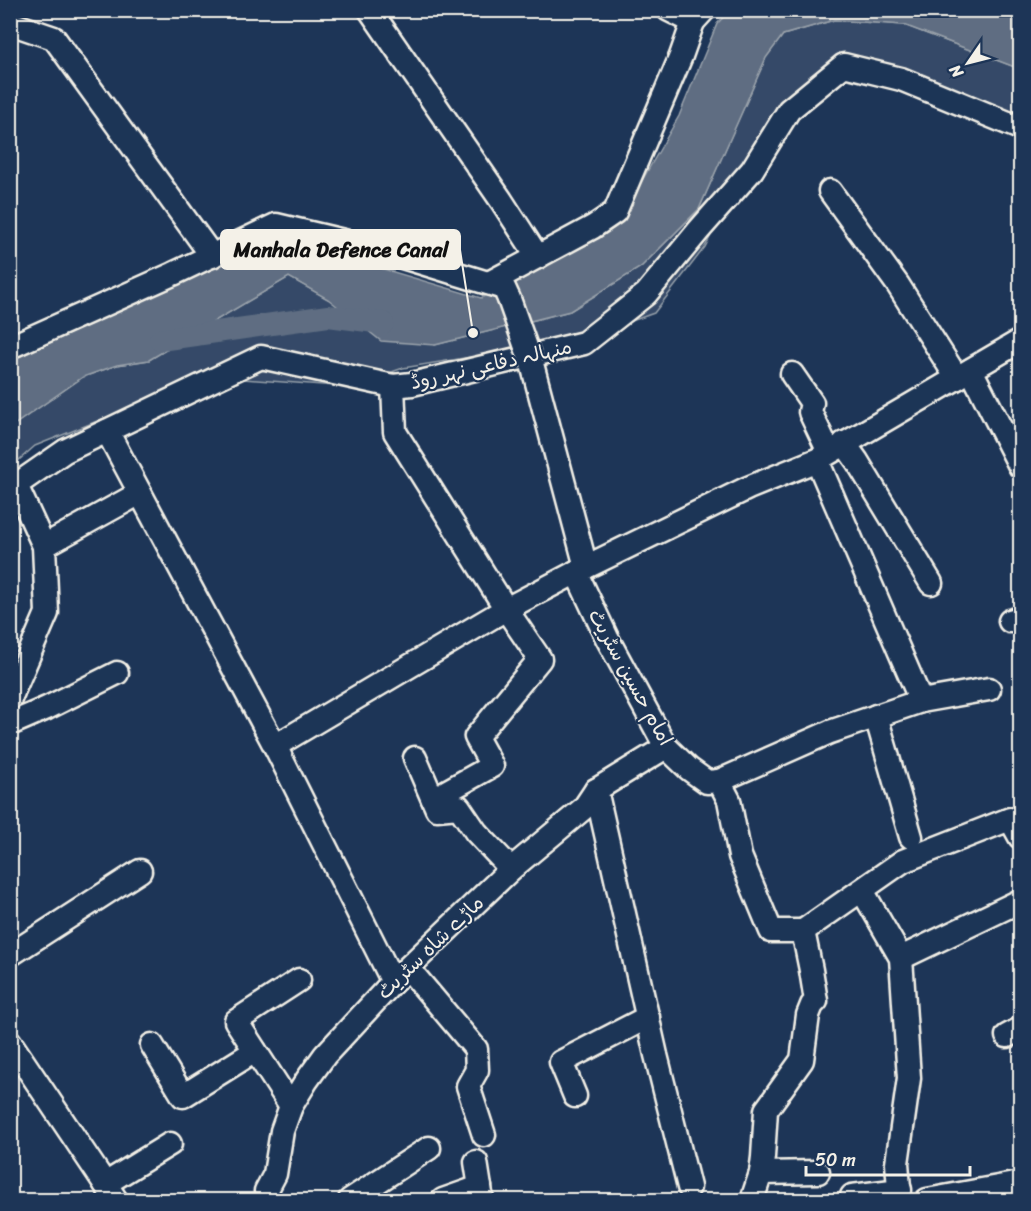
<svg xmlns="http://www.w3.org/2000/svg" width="1031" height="1211" font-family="Sriracha,'Playpen Sans Arabic',sans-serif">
	<rect width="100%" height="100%" fill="#1d3557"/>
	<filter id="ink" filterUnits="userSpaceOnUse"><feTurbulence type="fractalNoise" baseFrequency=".0167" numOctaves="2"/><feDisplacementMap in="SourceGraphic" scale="12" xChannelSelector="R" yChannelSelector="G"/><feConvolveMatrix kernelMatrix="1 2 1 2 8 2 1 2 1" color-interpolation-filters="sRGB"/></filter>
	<g filter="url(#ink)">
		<path fill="#354a67" stroke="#949ea8" stroke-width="1.5" d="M834,20L904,25L1020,69V117L911,70L840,57L747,165L705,247L654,313L581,339L403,368L349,387L243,379L167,393L35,446L11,467V427L83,377L117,365L149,360L289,277L328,299L435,345L570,311L641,267L699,209L766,57L783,35Z"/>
		<path fill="#5e6d82" stroke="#9aa2ab" stroke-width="1.5" d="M1012,10L1020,14V69L904,25L834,20L783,35L766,58L699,209L641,267L570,311L435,345L381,341L328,299L289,277L149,360L117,365L83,377L11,427L10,361L279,238L481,298L616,226L679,116L717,24L729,11Z"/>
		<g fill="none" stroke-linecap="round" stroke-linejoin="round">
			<path stroke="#5e6d82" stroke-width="22" d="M160,340L328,316L383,323"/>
			<defs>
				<g id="minor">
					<path d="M370,10L501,200L538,257"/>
					<path d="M669,10L693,22L704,10"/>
					<path d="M10,23L54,38L212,256"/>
					<path d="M830,191L898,285L957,378"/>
					<path d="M489,283L593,227L615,212L681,56L693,22"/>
					<path d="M10,347L173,274L276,225L373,248L504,288L509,299"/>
					<path d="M532,364L586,567"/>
					<path d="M971,370L1020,466"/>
					<path d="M792,374L812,403L810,412L829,452"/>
					<path d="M393,386L395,432L506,609L540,659L476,737L492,766L433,799"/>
					<path d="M107,431L275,746L393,982"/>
					<path d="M844,443L857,461L931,583"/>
					<path d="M817,460L921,701"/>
					<path d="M44,546L140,493"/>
					<path d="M576,572L607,638L666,747L689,769L707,782L719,781L729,800L740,856L771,931H803L811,970L816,1001L812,1005L808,1015L802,1060L766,1110L763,1157L761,1173L752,1200"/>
					<path d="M1010,621L1020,618"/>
					<path d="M10,699L47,613L44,546L16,485L65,451L261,357L393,386L412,384L584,343L646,294L699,230L752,170L789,110L844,65L901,79L1020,128"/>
					<path d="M876,716L911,837"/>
					<path d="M10,724L47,708L117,673"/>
					<path d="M275,746L506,609L586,567L748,488L817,460L1020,341"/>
					<path d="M415,758L437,809L459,807L476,832L511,869"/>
					<path d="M719,781L830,732L921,701L989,689"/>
					<path d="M596,790L656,1055L689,1187"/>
					<path d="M863,892L901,958L909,1078L897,1163L900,1200"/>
					<path d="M803,931L903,861L1010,819L1020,837"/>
					<path d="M10,955L140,871"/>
					<path d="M901,958L1020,901"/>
					<path d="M408,968L476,1049L477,1070L468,1086L484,1135"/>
					<path d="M1007,1036L1020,1029"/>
					<path d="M10,1042L116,1200"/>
					<path d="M152,1045L183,1096L255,1051"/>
					<path d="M575,1096L561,1062L648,1017"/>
					<path d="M291,1106L236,1021L299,980"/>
					<path d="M476,1162L482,1200"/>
					<path d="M761,1173L818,1172"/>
					<path d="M105,1184L170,1144"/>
					<path d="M852,1196L900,1190"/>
					<path d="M269,1200L266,1191L275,1174L282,1131L291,1106L307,1080L325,1055L393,982L511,869L584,808L596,790L666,747"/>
					<path d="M350,1200L429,1148"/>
					<path d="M443,1200L480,1187"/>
					<path d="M927,1200L1020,1183"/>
				</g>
			</defs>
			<use href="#minor" stroke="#f4f1e8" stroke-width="27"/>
			<use href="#minor" stroke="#1d3557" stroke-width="22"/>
			<defs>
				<path id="minor-bridge" d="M509,299L532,364"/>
			</defs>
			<use href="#minor-bridge" stroke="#f4f1e8" stroke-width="27" stroke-linecap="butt"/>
			<use href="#minor-bridge" stroke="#1d3557" stroke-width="22"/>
		</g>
	</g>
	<g text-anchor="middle" stroke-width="4.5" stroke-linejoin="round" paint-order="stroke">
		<g font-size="20" fill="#f4f1e8" stroke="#1d3557">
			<text transform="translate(491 364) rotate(-13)" y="7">منہالہ دفاعی نہر روڈ</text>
			<text transform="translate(631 677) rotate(61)" y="7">امام حسین سٹریٹ</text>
			<text transform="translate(430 947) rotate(-44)" y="7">ماڑے شاہ سٹریٹ</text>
		</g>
	</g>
	<path fill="none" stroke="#f4f1e8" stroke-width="2" d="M473 333L460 250"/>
	<circle fill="#f4f1e8" stroke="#1d3557" stroke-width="2" cx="473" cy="333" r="6"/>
	<rect fill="#f4f1e8" stroke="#f4f1e8" stroke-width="2" x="221" y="230" width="239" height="39" rx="6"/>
	<g font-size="21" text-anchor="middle" font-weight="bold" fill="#111">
		<text x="341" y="257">Manhala Defence Canal</text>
	</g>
	<rect width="1031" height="1211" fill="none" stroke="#1d3557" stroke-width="36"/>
	<rect x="18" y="18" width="995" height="1175" fill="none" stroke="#f4f1e8" stroke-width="2" filter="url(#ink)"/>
	<g transform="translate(968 63) rotate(235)" stroke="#1d3557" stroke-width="4.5" paint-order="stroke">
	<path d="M0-4.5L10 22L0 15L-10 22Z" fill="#f4f1e8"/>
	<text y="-9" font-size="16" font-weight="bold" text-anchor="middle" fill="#f4f1e8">N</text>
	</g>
	<path d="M806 1166v9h164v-9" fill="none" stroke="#f4f1e8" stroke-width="3"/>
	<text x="815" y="1166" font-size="18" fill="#f4f1e8" stroke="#1d3557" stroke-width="4.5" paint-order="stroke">50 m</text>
</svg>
